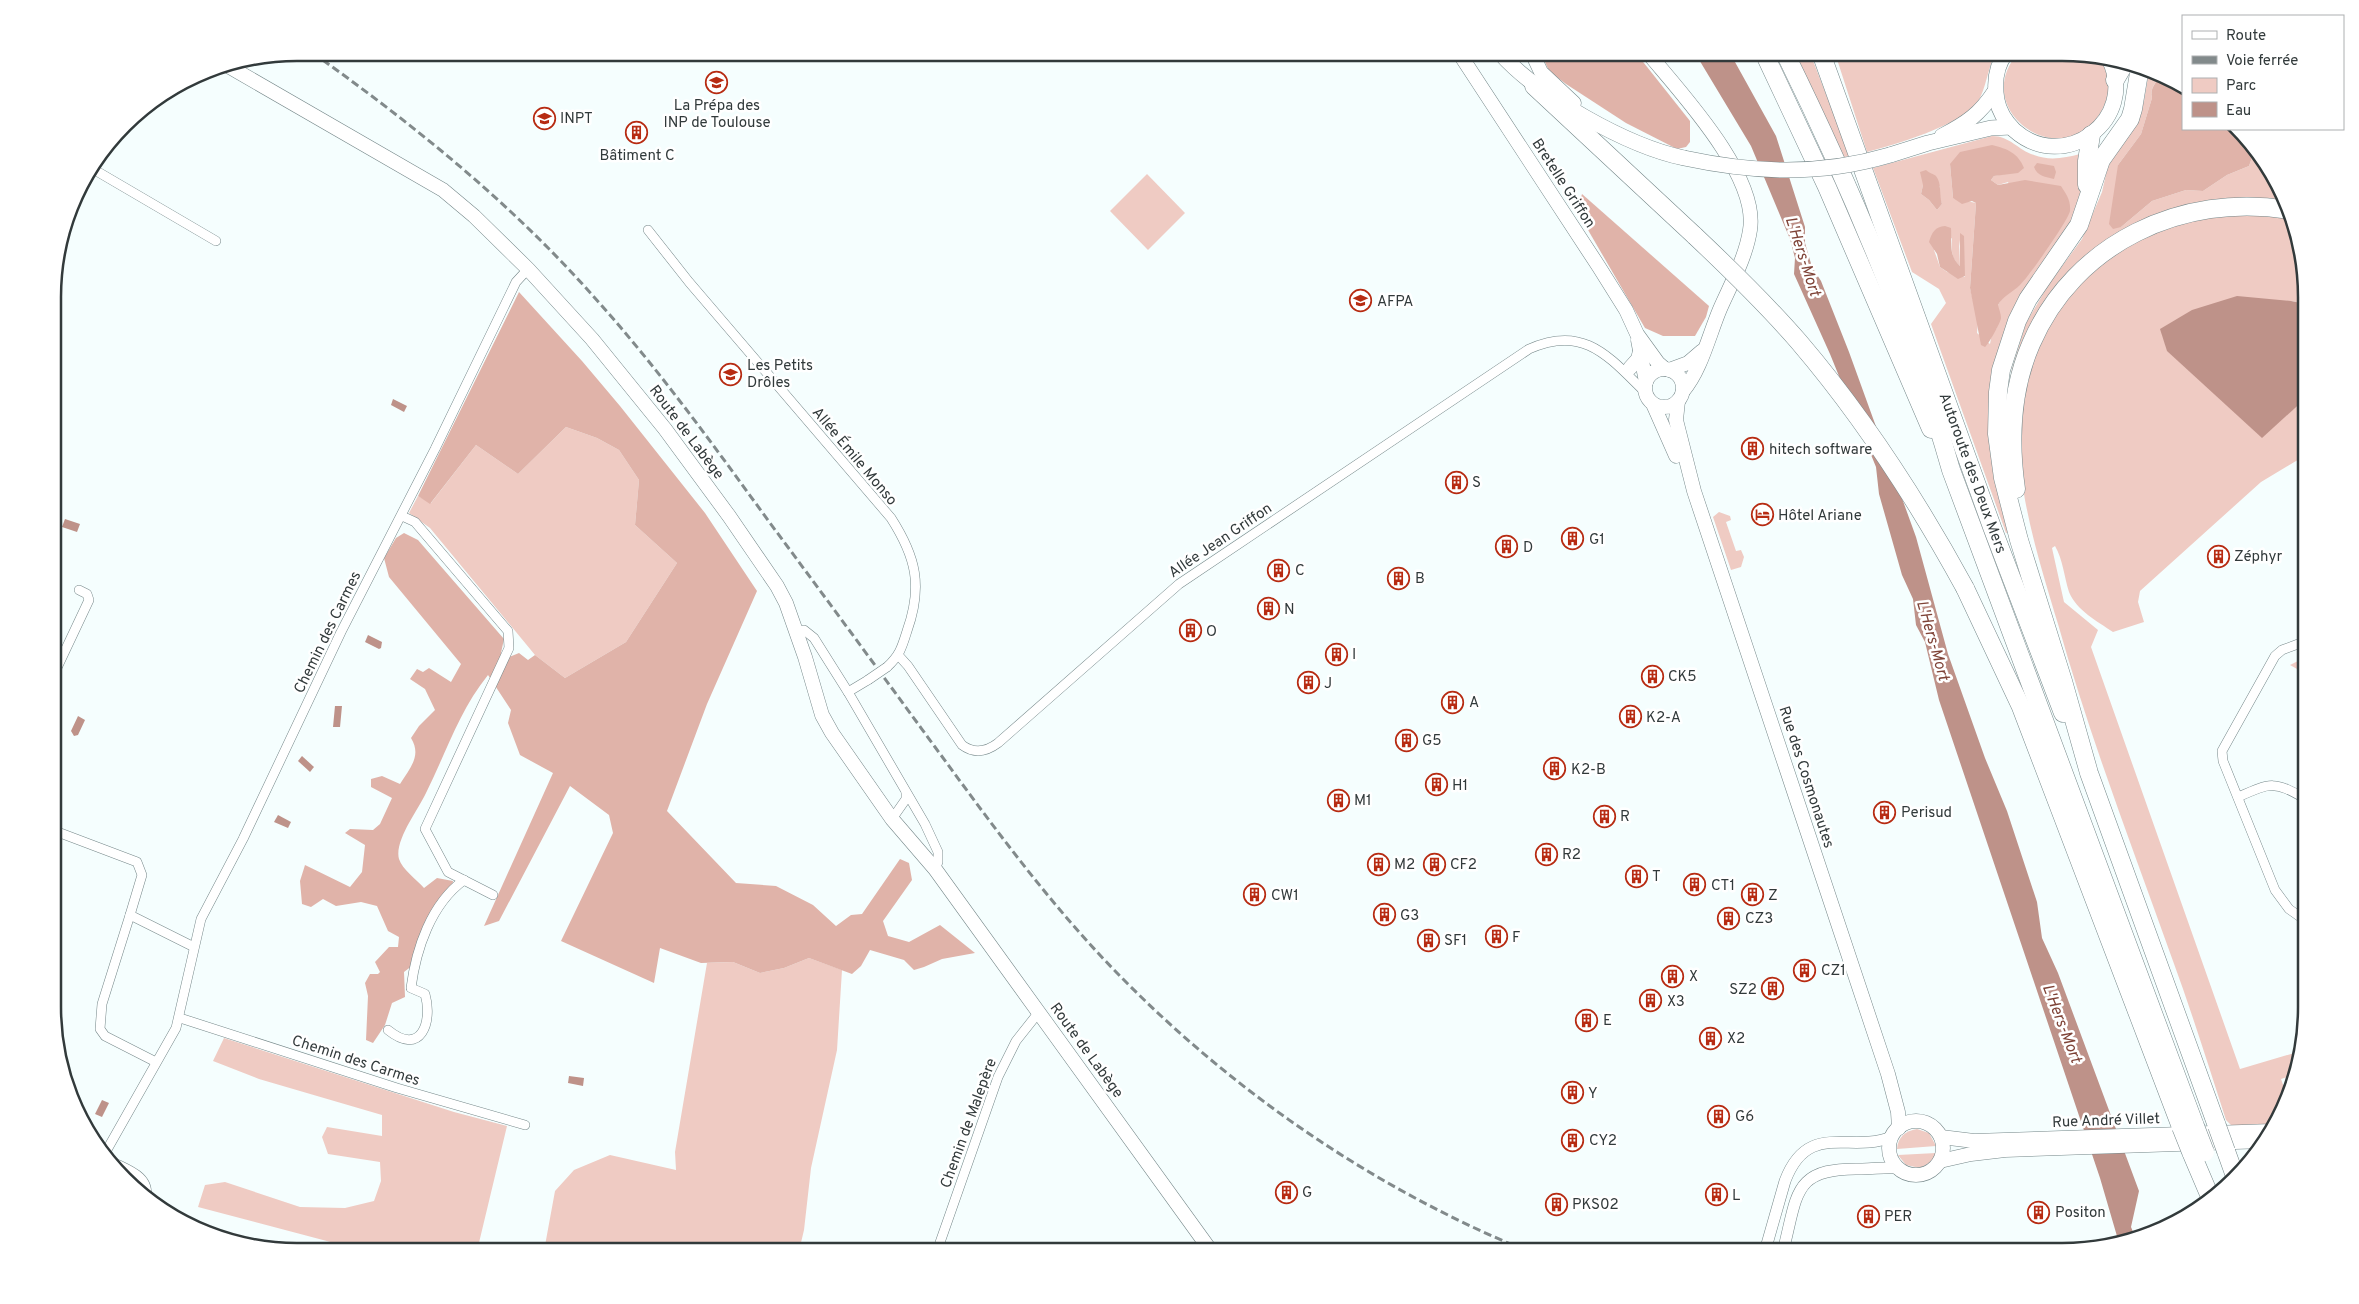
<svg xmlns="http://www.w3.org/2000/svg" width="2359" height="1304" font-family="Overpass,sans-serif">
	<rect width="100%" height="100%" fill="#f5fefe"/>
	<g fill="#efcbc3" fill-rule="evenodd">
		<path d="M1794,53H1810L1850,156L1844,157Z"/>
		<path d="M1835,53H1996C1987,68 1987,88 1977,103C1961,125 1894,145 1867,152Z"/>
		<path d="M2018,53H2062L2099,58C2110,73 2112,91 2103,108C2067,179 1967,112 2018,53Z"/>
		<path d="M2149,71L2161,76C2155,83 2150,88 2152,98L2141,134L2118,165L2121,227L2152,201L2186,190L2203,191L2227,175L2249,166L2255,149L2265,162L2285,202L2240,198L2201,202L2166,212L2078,266L2011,395L2007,394L2012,369L2026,323L2049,284L2082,239L2102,192L2109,161L2136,125L2144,101Z"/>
		<path d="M1992,136C2010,136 2018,150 2034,155C2049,161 2065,158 2080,154L2084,180L2076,214L1999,354L2010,532L2006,533L1931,324L1946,303L1939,289L1912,272L1873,168ZM1950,164L2004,174L1994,176L1991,180L1998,185L2008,182L2037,261L2022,282L2002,298L1998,305L1997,328L1992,333L1990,344L1977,333L1978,321L1970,288L1976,203L1953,198ZM1923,185L1940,186L1939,196L1942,204L1937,210L1929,200L1921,194ZM1952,238C1951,250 1951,258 1960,266L1959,240L1965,277L1947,272L1940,267L1934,250Z"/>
		<path d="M1147,174L1185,213L1148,250L1110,211Z"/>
		<path d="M2220,215H2269L2293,219L2306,281V304L2291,301L2261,437L2306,398V455L2261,482L2140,591L2138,602L2144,622L2113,632C2097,621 2077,611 2069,592C2064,576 2063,560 2055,546L2052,548L2064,602L2098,630L2091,647L2240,1069L2301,1051L2297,1074L2281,1079L2287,1096L2274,1128L2233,1127L2226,1120C2209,1067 2192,1013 2173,961C2133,849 2090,738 2058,624C2039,560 2014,485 2020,419C2028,334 2087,252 2169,226C2185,221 2203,219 2220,215Z"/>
		<path d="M566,427L597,438L619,450L639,480L635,525L677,563L626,642L565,678L535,655L430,528L409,513L418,496L431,503L476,445L518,474Z"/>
		<path d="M1719,512L1730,516L1731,520L1726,522L1736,551L1741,550L1744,557L1741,567L1731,570L1713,517Z"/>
		<path d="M2306,657V674L2290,665Z"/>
		<path d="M809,958L842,970L837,1050L811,1168L804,1230L799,1251H544L555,1191L574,1170L610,1155L676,1170L675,1152L707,963L733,962L760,973L784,968Z"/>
		<path d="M224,1038L454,1112L507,1126L477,1251H355L357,1249L198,1207L205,1185L225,1182L300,1207L345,1208L374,1201L381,1181L380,1162L328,1154L322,1137L327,1127L382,1136V1115L259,1079L213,1061Z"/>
		<path d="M1917,1129L1929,1133L1936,1146L1897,1149C1898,1137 1905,1131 1917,1129Z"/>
		<path d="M1936,1153L1931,1162L1920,1168L1906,1165L1898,1155Z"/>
		<path d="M1403,1242L1406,1251H1375Z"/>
	</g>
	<g fill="#e0b3a9">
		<path d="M1541,53H1636L1690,121V142L1686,147L1677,149L1626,123L1566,84L1549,71Z"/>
		<path d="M2161,76L2183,85V129H2238L2255,149L2249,166L2227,175L2203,191L2186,190L2152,201L2121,227L2113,229L2109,224L2118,165L2141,134L2152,98C2150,88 2155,83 2161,76Z"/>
		<path d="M1992,145C2008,149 2018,153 2024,168L2018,173L1994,176L1991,180L1998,185L2025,180L2061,186C2066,194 2071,200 2070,211C2068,221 2029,276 2020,285C2013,292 2003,296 1998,305C1999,309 2001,314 2001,318C2001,322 1988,345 1985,347L1981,345L1970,288L1976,203L1972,201L1962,204L1953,198L1950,164L1960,152Z"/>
		<path d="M2037,163L2054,166L2056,172L2054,179C2046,177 2037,176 2034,167Z"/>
		<path d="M1926,170C1929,173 1934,174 1936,176C1942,183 1939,196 1942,204L1937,210L1929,200L1921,194L1923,185L1920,172Z"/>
		<path d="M1582,194L1709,306L1706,317L1695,336H1663L1645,328L1577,211Z"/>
		<path d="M1945,226L1951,228C1952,242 1948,255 1960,266V233L1964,236L1965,276L1958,279L1940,267L1937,254L1929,242C1932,232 1935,227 1945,226Z"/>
		<path d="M519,292L582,361L620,406L705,513L757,591L707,704L667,811L736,883L776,886L813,905L836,926L851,915L862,914L900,859L909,863L912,880L883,921L888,936L909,942L940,925L975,953L942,959L924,967L914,970L904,960L870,950L861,966L852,974L809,958L784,968L760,973L733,962L701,963L660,948L654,983L561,941L613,833L609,815L570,786L499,921L484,926L553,773L520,755L508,723L511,710L488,675C459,711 446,753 426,793C418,810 394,841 399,859C402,869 417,880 424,888L437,878L453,881L451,896L431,924L417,962L404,972L405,997L392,1003L385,1025L373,1043L366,1040L368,996L365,983L370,974H378L380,972L375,962L389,947H398L399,937L388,931L377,906L361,902L336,906L323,899L311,907L302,904L300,881L305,865L350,887L362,872L365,845L345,833L350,829L373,830L380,824L392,798L371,787V779L382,776L400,784C410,768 422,756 411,738L419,726L435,710L425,689L410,679L417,669L423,672L429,668L451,682L461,664L389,577L384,558L396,538L404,533L418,540L504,639L501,653L507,658L519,653L528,660L535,655L565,678L626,642L677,563L635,525L639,480L619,450L597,438L566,427L518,474L476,445L430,504L418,496Z"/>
	</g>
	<g fill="#be9289">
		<path d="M1695,53H1730L1776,136L1805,227V243L1812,267L1821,281L1849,352L1916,537L1948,654L1985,758L2007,811L2037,902L2042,938L2058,973L2139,1191L2131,1227L2136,1239L2119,1243L2100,1178L1939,700L1925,642L1916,625L1913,599L1902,575L1879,494L1876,467L1830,354L1794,274L1795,258L1790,239L1751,146Z"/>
		<path d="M2237,296L2291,301L2306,304V398L2262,438L2167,351L2160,329L2192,310Z"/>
		<path d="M393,399L407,406L404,412L391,405Z"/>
		<path d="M65,519L80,524L77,532L62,527Z"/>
		<path d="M368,635L382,642L381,648L379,649L365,642Z"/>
		<path d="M335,706H342L340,727H333Z"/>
		<path d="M78,716L85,720L78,735L74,736L71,731Z"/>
		<path d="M302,756L314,767L310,772L298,761Z"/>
		<path d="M278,815L291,822L288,828L274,822Z"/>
		<path d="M569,1076L584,1078L583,1086L568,1083Z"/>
		<path d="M102,1100L109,1103L102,1117L95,1114Z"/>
	</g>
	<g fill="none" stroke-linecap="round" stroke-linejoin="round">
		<defs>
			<g id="minor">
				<path d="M93,169L216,241"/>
				<path d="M648,230L689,282L891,518C916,557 923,586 907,631C902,647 900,655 887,667"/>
				<path d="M402,516L415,522L508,631L509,648L425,829L448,872L493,895"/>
				<path d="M797,631L804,630L814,638L848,692L925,824L938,852V862L935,869"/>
				<path d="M2306,641L2282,650L2275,656L2222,751L2223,761L2275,890L2289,909L2306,921"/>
				<path d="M899,656L908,666L962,745C974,754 986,752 998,743L1179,584L1529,349C1584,324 1609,357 1645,392"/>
				<path d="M55,672L89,600L87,594L79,590"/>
				<path d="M848,692L868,680"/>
				<path d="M2238,797C2272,782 2274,781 2306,799"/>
				<path d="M892,819L906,799V793"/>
				<path d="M55,831L137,862L142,875L130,915L194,947"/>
				<path d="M130,915L102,1004L100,1029L105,1036L156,1062"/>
				<path d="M180,1018L397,1088L525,1125"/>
				<path d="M388,1030C421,1057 433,1022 425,994L411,988C416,949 431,904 464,880"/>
				<path d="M104,1155L176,1028L201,919L243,839L341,632L435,449L516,282L528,269"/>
				<path d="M109,1160C125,1169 151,1175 146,1198"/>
				<path d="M937,1251L998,1077L1016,1041L1039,1012"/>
			</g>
			<g id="tertiary">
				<path d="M1765,1251L1785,1181C1808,1120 1850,1154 1891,1137"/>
				<path d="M1783,1251C1798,1194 1792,1167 1862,1169C1874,1169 1885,1167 1897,1168"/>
			</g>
			<g id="secondary">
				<path d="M1459,53L1599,267L1626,310L1637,334L1658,363L1665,369"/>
				<path d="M1532,53L1541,72L1574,103"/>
				<path d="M1648,53C1681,93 1759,176 1750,230C1746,257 1731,284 1720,309C1709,335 1701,370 1683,391"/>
				<path d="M228,66L443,190L474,216L528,269L592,339L665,429L729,516L777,586L786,603L805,657L822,715L832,733L892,819L935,869L1211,1251"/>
				<path d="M1638,340L1646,382"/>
				<path d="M1630,368L1638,359L1640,351"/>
				<circle cx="1664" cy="388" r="19"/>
				<path d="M1669,370L1688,363L1702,351"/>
				<path d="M1678,401L1676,420L1694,491L1888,1074L1898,1112L1899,1128"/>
				<path d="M1653,404L1676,456"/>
				<circle cx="1916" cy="1148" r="27"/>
				<path d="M1941,1137L1974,1141L2272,1131"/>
				<path d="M1940,1161L1971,1154L2005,1150L2264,1141"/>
			</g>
			<g id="trunk">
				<path d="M1500,53C1538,96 1627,146 1684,158"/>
				<path d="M2006,53C1996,66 1994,83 1997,100C1999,111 2006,122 2014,130C2064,175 2139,119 2109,59"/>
				<path d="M1942,136C1967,123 1980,114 1995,91"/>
				<path d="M1890,155L1928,143L1991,128L2011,127"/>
			</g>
			<g id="motorway">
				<path d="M1764,53L1827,187L1931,429"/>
				<path d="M1785,53C1851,187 1910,326 1951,470L2195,1126"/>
				<path d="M1821,53L1992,527L2063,713"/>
				<path d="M2140,67L2133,109L2130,119L2101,160L2079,225L2028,299L2017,321L2001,370L1998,392L1997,434L2003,478L2019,540L2063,681L2089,773L2217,1126"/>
				<path d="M2115,80L2126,61"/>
				<path d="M1534,86L1695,236"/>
				<path d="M2087,185V161L2091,135"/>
				<path d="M2016,489C2009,440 2011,390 2031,344C2074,243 2183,192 2289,210"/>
				<path d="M1965,588L2021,707L2181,1127"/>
				<path d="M2226,1151L2236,1179"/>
				<path d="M2191,1152L2211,1199"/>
			</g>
		</defs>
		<use href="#minor" stroke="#758789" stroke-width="10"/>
		<use href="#tertiary" stroke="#758789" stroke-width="12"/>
		<use href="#secondary" stroke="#758789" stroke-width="15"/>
		<use href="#trunk" stroke="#758789" stroke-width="16"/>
		<use href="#motorway" stroke="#758789" stroke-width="19"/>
		<use href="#minor" stroke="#fff" stroke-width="9"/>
		<use href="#tertiary" stroke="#fff" stroke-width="11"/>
		<use href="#secondary" stroke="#fff" stroke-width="14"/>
		<use href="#trunk" stroke="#fff" stroke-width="15"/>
		<use href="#motorway" stroke="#fff" stroke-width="18"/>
		<path stroke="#828a8b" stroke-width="3" stroke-dasharray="8 4" stroke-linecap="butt" d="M313,53C414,125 511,203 594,297C658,368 714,446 770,523C825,597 880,672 935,747C993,826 1051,906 1120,976C1236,1094 1374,1188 1527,1251"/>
		<defs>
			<path id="minor-bridge" d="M868,680L887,667"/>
			<path id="trunk-bridge" d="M1684,158C1754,173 1819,176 1890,155"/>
			<g id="motorway-bridge">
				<path d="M1695,236C1731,270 1767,305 1799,342C1863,417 1918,502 1965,588"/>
				<path d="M2195,1126L2205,1152"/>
				<path d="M2217,1126L2226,1151"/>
				<path d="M2181,1127L2191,1152"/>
			</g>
		</defs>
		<use href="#minor-bridge" stroke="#758789" stroke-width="10" stroke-linecap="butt"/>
		<use href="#trunk-bridge" stroke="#758789" stroke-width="16" stroke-linecap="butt"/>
		<use href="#motorway-bridge" stroke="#758789" stroke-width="19" stroke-linecap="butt"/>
		<use href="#minor-bridge" stroke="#fff" stroke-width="9"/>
		<use href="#trunk-bridge" stroke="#fff" stroke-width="15"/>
		<use href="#motorway-bridge" stroke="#fff" stroke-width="18"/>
	</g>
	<defs>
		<symbol id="university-ring" viewBox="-11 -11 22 22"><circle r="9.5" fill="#fff" stroke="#b72b12" stroke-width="1.5"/><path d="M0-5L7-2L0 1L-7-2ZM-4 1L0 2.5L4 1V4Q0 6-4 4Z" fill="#b72b12"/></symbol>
		<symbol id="building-ring" viewBox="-11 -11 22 22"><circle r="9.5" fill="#fff" stroke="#b72b12" stroke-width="1.5"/><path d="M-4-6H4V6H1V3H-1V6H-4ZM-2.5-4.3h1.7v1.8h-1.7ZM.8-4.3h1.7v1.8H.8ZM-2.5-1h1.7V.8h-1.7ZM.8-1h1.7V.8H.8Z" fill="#b72b12"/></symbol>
		<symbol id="school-ring" viewBox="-11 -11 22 22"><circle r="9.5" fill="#fff" stroke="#b72b12" stroke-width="1.5"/><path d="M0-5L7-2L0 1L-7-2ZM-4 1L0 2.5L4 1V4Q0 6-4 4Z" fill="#b72b12"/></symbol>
		<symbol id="hotel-ring" viewBox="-11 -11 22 22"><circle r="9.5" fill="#fff" stroke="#b72b12" stroke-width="1.5"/><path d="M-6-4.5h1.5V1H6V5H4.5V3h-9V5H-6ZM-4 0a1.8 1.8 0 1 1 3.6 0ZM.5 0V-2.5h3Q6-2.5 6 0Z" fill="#b72b12"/></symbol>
	</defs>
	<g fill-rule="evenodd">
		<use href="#university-ring" x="704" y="70" width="25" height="25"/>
		<use href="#university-ring" x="532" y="106" width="25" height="25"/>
		<use href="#building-ring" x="624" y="120" width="25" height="25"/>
		<use href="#university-ring" x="1348" y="288" width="25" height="25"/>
		<use href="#school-ring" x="718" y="362" width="25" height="25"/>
		<use href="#building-ring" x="1740" y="436" width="25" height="25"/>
		<use href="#building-ring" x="1444" y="470" width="25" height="25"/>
		<use href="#hotel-ring" x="1750" y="502" width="25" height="25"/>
		<use href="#building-ring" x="1560" y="526" width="25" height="25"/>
		<use href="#building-ring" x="1494" y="534" width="25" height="25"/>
		<use href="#building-ring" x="2206" y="544" width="25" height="25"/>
		<use href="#building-ring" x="1266" y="558" width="25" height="25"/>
		<use href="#building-ring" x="1386" y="566" width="25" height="25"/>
		<use href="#building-ring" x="1256" y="596" width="25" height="25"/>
		<use href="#building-ring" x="1178" y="618" width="25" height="25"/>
		<use href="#building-ring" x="1324" y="642" width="25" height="25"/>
		<use href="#building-ring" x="1640" y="664" width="25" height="25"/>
		<use href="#building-ring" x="1296" y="670" width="25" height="25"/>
		<use href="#building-ring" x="1440" y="690" width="25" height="25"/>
		<use href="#building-ring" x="1618" y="704" width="25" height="25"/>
		<use href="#building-ring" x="1394" y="728" width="25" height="25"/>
		<use href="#building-ring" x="1542" y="756" width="25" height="25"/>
		<use href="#building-ring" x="1424" y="772" width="25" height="25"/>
		<use href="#building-ring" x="1326" y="788" width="25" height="25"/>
		<use href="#building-ring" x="1872" y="800" width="25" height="25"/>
		<use href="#building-ring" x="1592" y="804" width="25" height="25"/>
		<use href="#building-ring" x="1534" y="842" width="25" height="25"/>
		<use href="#building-ring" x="1366" y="852" width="25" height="25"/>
		<use href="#building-ring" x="1422" y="852" width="25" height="25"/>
		<use href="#building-ring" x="1624" y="864" width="25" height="25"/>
		<use href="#building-ring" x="1682" y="872" width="25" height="25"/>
		<use href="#building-ring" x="1242" y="882" width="25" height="25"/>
		<use href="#building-ring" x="1740" y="882" width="25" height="25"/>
		<use href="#building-ring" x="1372" y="902" width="25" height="25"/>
		<use href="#building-ring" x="1716" y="906" width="25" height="25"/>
		<use href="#building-ring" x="1484" y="924" width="25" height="25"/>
		<use href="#building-ring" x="1416" y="928" width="25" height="25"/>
		<use href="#building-ring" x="1792" y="958" width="25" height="25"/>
		<use href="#building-ring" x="1660" y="964" width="25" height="25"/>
		<use href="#building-ring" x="1760" y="976" width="25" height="25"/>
		<use href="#building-ring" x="1638" y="988" width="25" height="25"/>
		<use href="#building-ring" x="1574" y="1008" width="25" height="25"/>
		<use href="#building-ring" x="1698" y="1026" width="25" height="25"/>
		<use href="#building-ring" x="1560" y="1080" width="25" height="25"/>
		<use href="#building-ring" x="1706" y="1104" width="25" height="25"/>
		<use href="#building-ring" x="1560" y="1128" width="25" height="25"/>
		<use href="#building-ring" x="1274" y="1180" width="25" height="25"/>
		<use href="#building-ring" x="1704" y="1182" width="25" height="25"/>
		<use href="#building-ring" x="1544" y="1192" width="25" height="25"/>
		<use href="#building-ring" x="2026" y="1200" width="25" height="25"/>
		<use href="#building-ring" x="1856" y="1204" width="25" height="25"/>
	</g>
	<g text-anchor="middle" stroke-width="5" stroke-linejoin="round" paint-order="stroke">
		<g font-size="15" fill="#323a3b" stroke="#fff" text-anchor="start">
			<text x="717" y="110" text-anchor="middle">La Prépa des<tspan x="717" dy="17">INP de Toulouse</tspan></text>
			<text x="560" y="123">INPT</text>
			<text x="637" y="160" text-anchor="middle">Bâtiment C</text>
			<text x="1377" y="306">AFPA</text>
			<text x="747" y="370">Les Petits<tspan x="747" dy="17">Drôles</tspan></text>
			<text x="1769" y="454">hitech software</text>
			<text x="1472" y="487">S</text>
			<text x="1778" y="520">Hôtel Ariane</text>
			<text x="1589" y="544">G1</text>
			<text x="1523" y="552">D</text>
			<text x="2234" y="561">Zéphyr</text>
			<text x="1295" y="575">C</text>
			<text x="1415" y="583">B</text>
			<text x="1284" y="614">N</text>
			<text x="1206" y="636">O</text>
			<text x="1352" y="659">I</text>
			<text x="1668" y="681">CK5</text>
			<text x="1324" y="688">J</text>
			<text x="1469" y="707">A</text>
			<text x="1646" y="722">K2-A</text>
			<text x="1422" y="745">G5</text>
			<text x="1571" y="774">K2-B</text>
			<text x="1452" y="790">H1</text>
			<text x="1354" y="805">M1</text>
			<text x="1901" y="817">Perisud</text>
			<text x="1620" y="821">R</text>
			<text x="1562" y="859">R2</text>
			<text x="1394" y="869">M2</text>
			<text x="1450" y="869">CF2</text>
			<text x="1652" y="881">T</text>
			<text x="1711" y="890">CT1</text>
			<text x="1271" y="900">CW1</text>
			<text x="1768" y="900">Z</text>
			<text x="1400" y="920">G3</text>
			<text x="1745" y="923">CZ3</text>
			<text x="1512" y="942">F</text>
			<text x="1444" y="945">SF1</text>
			<text x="1821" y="975">CZ1</text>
			<text x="1689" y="981">X</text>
			<text x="1757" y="994" text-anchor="end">SZ2</text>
			<text x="1667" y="1006">X3</text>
			<text x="1603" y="1025">E</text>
			<text x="1727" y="1043">X2</text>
			<text x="1588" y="1098">Y</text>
			<text x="1735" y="1121">G6</text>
			<text x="1589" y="1145">CY2</text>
			<text x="1302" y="1197">G</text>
			<text x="1732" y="1200">L</text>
			<text x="1572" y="1209">PKS02</text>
			<text x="2055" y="1217">Positon</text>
			<text x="1884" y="1221">PER</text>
		</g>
		<g font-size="15" fill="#323a3b" stroke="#fff">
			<text transform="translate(1564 183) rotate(57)" y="5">Bretelle Griffon</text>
			<text transform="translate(687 432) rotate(53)" y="5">Route de Labège</text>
			<text transform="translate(855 456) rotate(50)" y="5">Allée Émile Monso</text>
			<text transform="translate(1973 473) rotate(70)" y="5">Autoroute des Deux Mers</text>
			<text transform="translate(1220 540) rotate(-34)" y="5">Allée Jean Griffon</text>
			<text transform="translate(327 632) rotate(-64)" y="5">Chemin des Carmes</text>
			<text transform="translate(1807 777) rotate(72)" y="5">Rue des Cosmonautes</text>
			<text transform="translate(1087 1050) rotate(54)" y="5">Route de Labège</text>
			<text transform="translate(356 1060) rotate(18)" y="5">Chemin des Carmes</text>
			<text transform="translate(2106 1120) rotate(-2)" y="5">Rue André Villet</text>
			<text transform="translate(968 1123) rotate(-70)" y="5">Chemin de Malepère</text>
		</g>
		<g font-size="16" font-style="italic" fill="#7e4236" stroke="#fff">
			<text transform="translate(1804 256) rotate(72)" y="6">L'Hers-Mort</text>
			<text transform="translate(1934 640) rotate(74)" y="6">L'Hers-Mort</text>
			<text transform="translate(2063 1023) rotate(69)" y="6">L'Hers-Mort</text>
		</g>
	</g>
	<path d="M0 0H2359V1304H0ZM297 61H2062A236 236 0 0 1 2298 297V1007A236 236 0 0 1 2062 1243H297A236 236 0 0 1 61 1007V297A236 236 0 0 1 297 61Z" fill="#fff" fill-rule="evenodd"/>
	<path fill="none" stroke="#323a3b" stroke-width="2.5" d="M297 61H2062A236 236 0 0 1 2298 297V1007A236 236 0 0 1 2062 1243H297A236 236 0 0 1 61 1007V297A236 236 0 0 1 297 61Z"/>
	<rect x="2182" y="15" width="162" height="115" fill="#ffffff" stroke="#adb0b1"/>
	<rect x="2192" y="31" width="25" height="8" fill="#ffffff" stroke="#adb0b1"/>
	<text x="2226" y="40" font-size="15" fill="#323a3b">Route</text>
	<rect x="2192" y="56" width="25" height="8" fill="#828a8b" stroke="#adb0b1"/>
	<text x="2226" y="65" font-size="15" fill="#323a3b">Voie ferrée</text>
	<rect x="2192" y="78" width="25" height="15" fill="#efcbc3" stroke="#adb0b1"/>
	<text x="2226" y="90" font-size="15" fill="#323a3b">Parc</text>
	<rect x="2192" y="102" width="25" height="15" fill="#be9289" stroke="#adb0b1"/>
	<text x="2226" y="115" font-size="15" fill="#323a3b">Eau</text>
</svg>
